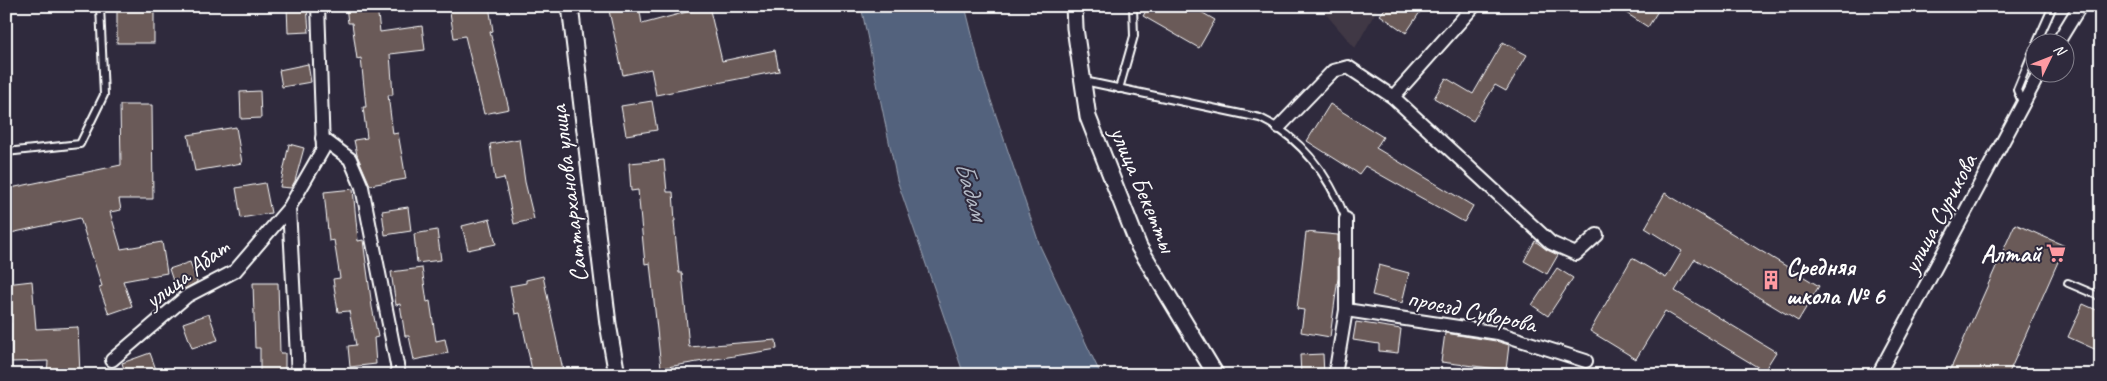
<svg xmlns="http://www.w3.org/2000/svg" width="2107" height="381" font-family="Caveat,sans-serif">
	<rect width="100%" height="100%" fill="#2f2a3d"/>
	<filter id="ink" filterUnits="userSpaceOnUse"><feTurbulence type="fractalNoise" baseFrequency=".02" numOctaves="2"/><feDisplacementMap in="SourceGraphic" scale="10" xChannelSelector="R" yChannelSelector="G"/><feConvolveMatrix kernelMatrix="1 2 1 2 8 2 1 2 1" color-interpolation-filters="sRGB"/></filter>
	<g filter="url(#ink)">
		<path fill="#413845" d="M1319,6H1379L1355,48Z"/>
		<path fill="#53627d" stroke="#98a1b1" d="M861,6H965L981,71L1040,246L1101,375H964L897,180Z"/>
		<g fill="#6b5a58" stroke="#fff">
			<rect x="117" y="6" width="37" height="37"/>
			<path d="M287,6H307L309,32L288,33Z"/>
			<path d="M346,6H377L380,32L422,26L425,50L390,54L393,95H388L393,134L398,133L406,179L370,185L357,155L354,140L367,138L363,107H366L361,58L357,59L352,23H348Z"/>
			<path d="M449,6H489L493,31L490,32L509,109L484,114L465,36L454,38Z"/>
			<path d="M608,6H639L642,24L709,6L722,61L775,50L779,71L656,95L651,69L623,75Z"/>
			<path d="M1149,6H1191L1215,20L1199,48L1143,16Z"/>
			<path d="M1387,6H1424L1406,33L1380,15Z"/>
			<path d="M1615,6H1661L1648,27Z"/>
			<path d="M1503,42L1527,55L1506,91L1495,85L1473,121L1434,98L1446,78L1473,94Z"/>
			<path d="M308,64L311,82L282,87L279,70Z"/>
			<path d="M260,91L261,118L241,119L240,92Z"/>
			<path d="M652,101L657,130L626,135L621,106Z"/>
			<path d="M1330,104L1383,137L1376,148L1473,206L1464,222L1365,166L1359,174L1307,141Z"/>
			<path d="M120,105H152L153,199H119L121,210L110,212L121,249L162,242L167,273L123,281L132,306L109,314L99,287L102,286L80,218L6,234V189L121,165Z"/>
			<path d="M236,127L242,163L195,171L188,135Z"/>
			<path d="M519,139L525,182L534,219L514,224L504,178L495,180L490,144Z"/>
			<path d="M289,144L304,148L295,181L291,188L280,187Z"/>
			<path d="M664,160L667,192H673L675,221H674L679,273H682L689,347L776,340L777,349L661,368L650,263L645,264L638,190L631,191L629,163Z"/>
			<path d="M265,183L271,213L241,218L236,188Z"/>
			<path d="M353,189L358,241L363,240L372,307L378,337L374,338L376,364L350,367L348,346L356,345L349,311L338,312L333,279L340,278L334,240L329,241L324,192Z"/>
			<path d="M1665,193L1819,286L1798,321L1695,259L1675,291L1776,352L1764,371L1665,311L1636,359L1590,331L1632,258L1666,278L1682,251L1645,228Z"/>
			<path d="M408,207L411,231L385,235L382,211Z"/>
			<path d="M490,219L496,244L468,250L462,226Z"/>
			<path d="M2015,224L2065,246L2008,375H1948Z"/>
			<path d="M437,230L441,260L417,263L414,234Z"/>
			<path d="M1306,232L1338,235V278L1330,337L1301,332L1304,310L1297,309Z"/>
			<path d="M1535,241L1547,250L1558,255L1547,274L1524,261Z"/>
			<path d="M190,262L197,282L177,293L169,269Z"/>
			<path d="M1379,265L1409,273L1402,303L1372,295Z"/>
			<path d="M422,268L427,302L430,301L436,341L445,339L448,353L414,360L409,336H405L400,304L396,305L391,272Z"/>
			<path d="M1557,268L1573,278L1548,316L1532,305Z"/>
			<path d="M543,276L563,370L533,375L520,313L515,314L510,286L526,283V280Z"/>
			<path d="M32,281L36,329L78,327L80,375H47L48,361L11,362V323H6V284Z"/>
			<path d="M253,283H278L280,353H285V375H260V348H255Z"/>
			<path d="M2083,304L2101,312V352L2068,337Z"/>
			<path d="M209,314L218,340L192,348L183,323Z"/>
			<path d="M1356,322L1401,329L1398,353L1379,351V344L1353,340Z"/>
			<path d="M1445,333L1496,341L1509,345L1506,370L1441,362Z"/>
			<path d="M150,353L158,375H126L122,363Z"/>
			<path d="M1323,354L1324,375H1301L1300,355Z"/>
		</g>
		<g fill="none" stroke-linecap="round" stroke-linejoin="round">
			<defs>
				<g id="service">
					<path d="M2037,42L2053,6"/>
					<path d="M1084,81L1260,118C1302,138 1329,176 1346,219"/>
					<path d="M1119,89L1134,36L1133,6"/>
					<path d="M2022,102L2017,90L2034,49"/>
					<path d="M6,152L80,144L104,95L100,6"/>
					<path d="M2068,283L2101,297"/>
				</g>
				<g id="minor">
					<path d="M2058,42L2080,6"/>
					<path d="M1393,97L1474,6"/>
					<path d="M1279,127L1333,71L1348,67L1393,97L1551,243L1576,254L1597,235"/>
					<path d="M322,138L350,159L362,187L399,375"/>
					<path d="M289,208L298,375"/>
					<path d="M1346,310L1498,333L1586,361"/>
					<path d="M112,360L187,296L235,271L289,208L323,149L318,6"/>
					<path d="M1335,375L1346,310V219"/>
					<path d="M1878,375L2040,72"/>
				</g>
				<g id="tertiary">
					<path d="M570,6L608,324L617,375"/>
					<path d="M1074,6L1075,28L1088,117L1139,247L1216,375"/>
				</g>
			</defs>
			<use href="#service" stroke="#fff" stroke-width="10"/>
			<use href="#minor" stroke="#fff" stroke-width="16"/>
			<use href="#tertiary" stroke="#fff" stroke-width="19"/>
			<use href="#service" stroke="#2f2a3d" stroke-width="6"/>
			<use href="#minor" stroke="#2f2a3d" stroke-width="12"/>
			<use href="#tertiary" stroke="#2f2a3d" stroke-width="15"/>
		</g>
	</g>
	<defs>
		<symbol id="supermarket-bare" viewBox="-9 -9 18 18"><path d="M-6-5.5h2.5l.6 2H6L4.5 2H-2.5L-4.4-4H-6ZM-1.5 3.2a1.3 1.3 0 1 0 .1 0ZM3 3.2a1.3 1.3 0 1 0 .1 0Z" fill="#ff9aa2" stroke="#2f2a3d" stroke-width="2.5" paint-order="stroke"/></symbol>
		<symbol id="building-bare" viewBox="-9 -9 18 18"><path d="M-4-6H4V6H1V3H-1V6H-4ZM-2.5-4.3h1.7v1.8h-1.7ZM.8-4.3h1.7v1.8H.8ZM-2.5-1h1.7V.8h-1.7ZM.8-1h1.7V.8H.8Z" fill="#ff9aa2" stroke="#2f2a3d" stroke-width="2.5" paint-order="stroke"/></symbol>
	</defs>
	<g fill-rule="evenodd">
		<use href="#supermarket-bare" x="2042" y="239" width="28" height="28"/>
		<use href="#building-bare" x="1757" y="266" width="28" height="28"/>
	</g>
	<g text-anchor="middle" stroke-width="4" stroke-linejoin="round" paint-order="stroke">
		<g font-size="25" fill="#fff" stroke="#2f2a3d">
			<text transform="translate(1144 189) rotate(67)" y="9">улица Бекетты</text>
			<text transform="translate(568 194) rotate(-97)" y="9">Саттарханова улица</text>
			<text transform="translate(1939 213) rotate(-62)" y="9">улица Сурикова</text>
			<text transform="translate(186 273) rotate(-37)" y="9">улица Абат</text>
			<text transform="translate(1472 310) rotate(12)" y="9">проезд Суворова</text>
		</g>
		<g font-size="25" font-weight="bold" fill="#fff" stroke="#2f2a3d" text-anchor="end">
			<text x="2041" y="262">Алтай</text>
			<text x="1786" y="275" text-anchor="start">Средняя<tspan x="1786" dy="29">школа № 6</tspan></text>
		</g>
		<g font-size="26" font-style="italic" fill="#b2b8c4" stroke="#2f2a3d">
			<text transform="translate(972 190) rotate(73)" y="9">Бадам</text>
		</g>
	</g>
	<rect width="2107" height="381" fill="none" stroke="#2f2a3d" stroke-width="25"/>
	<rect x="12" y="12" width="2082" height="356" fill="none" stroke="#fff" stroke-width="2" filter="url(#ink)"/>
	<g transform="translate(2050 58) rotate(47)"><circle r="24" fill="#2f2a3d" stroke="#827f8b"/>
	<path d="M0-4L9 19L0 12L-9 19Z" fill="#ff9aa2"/>
	<text y="-8" font-size="14" font-weight="bold" text-anchor="middle" fill="#ffffff">N</text>
	</g>
</svg>
